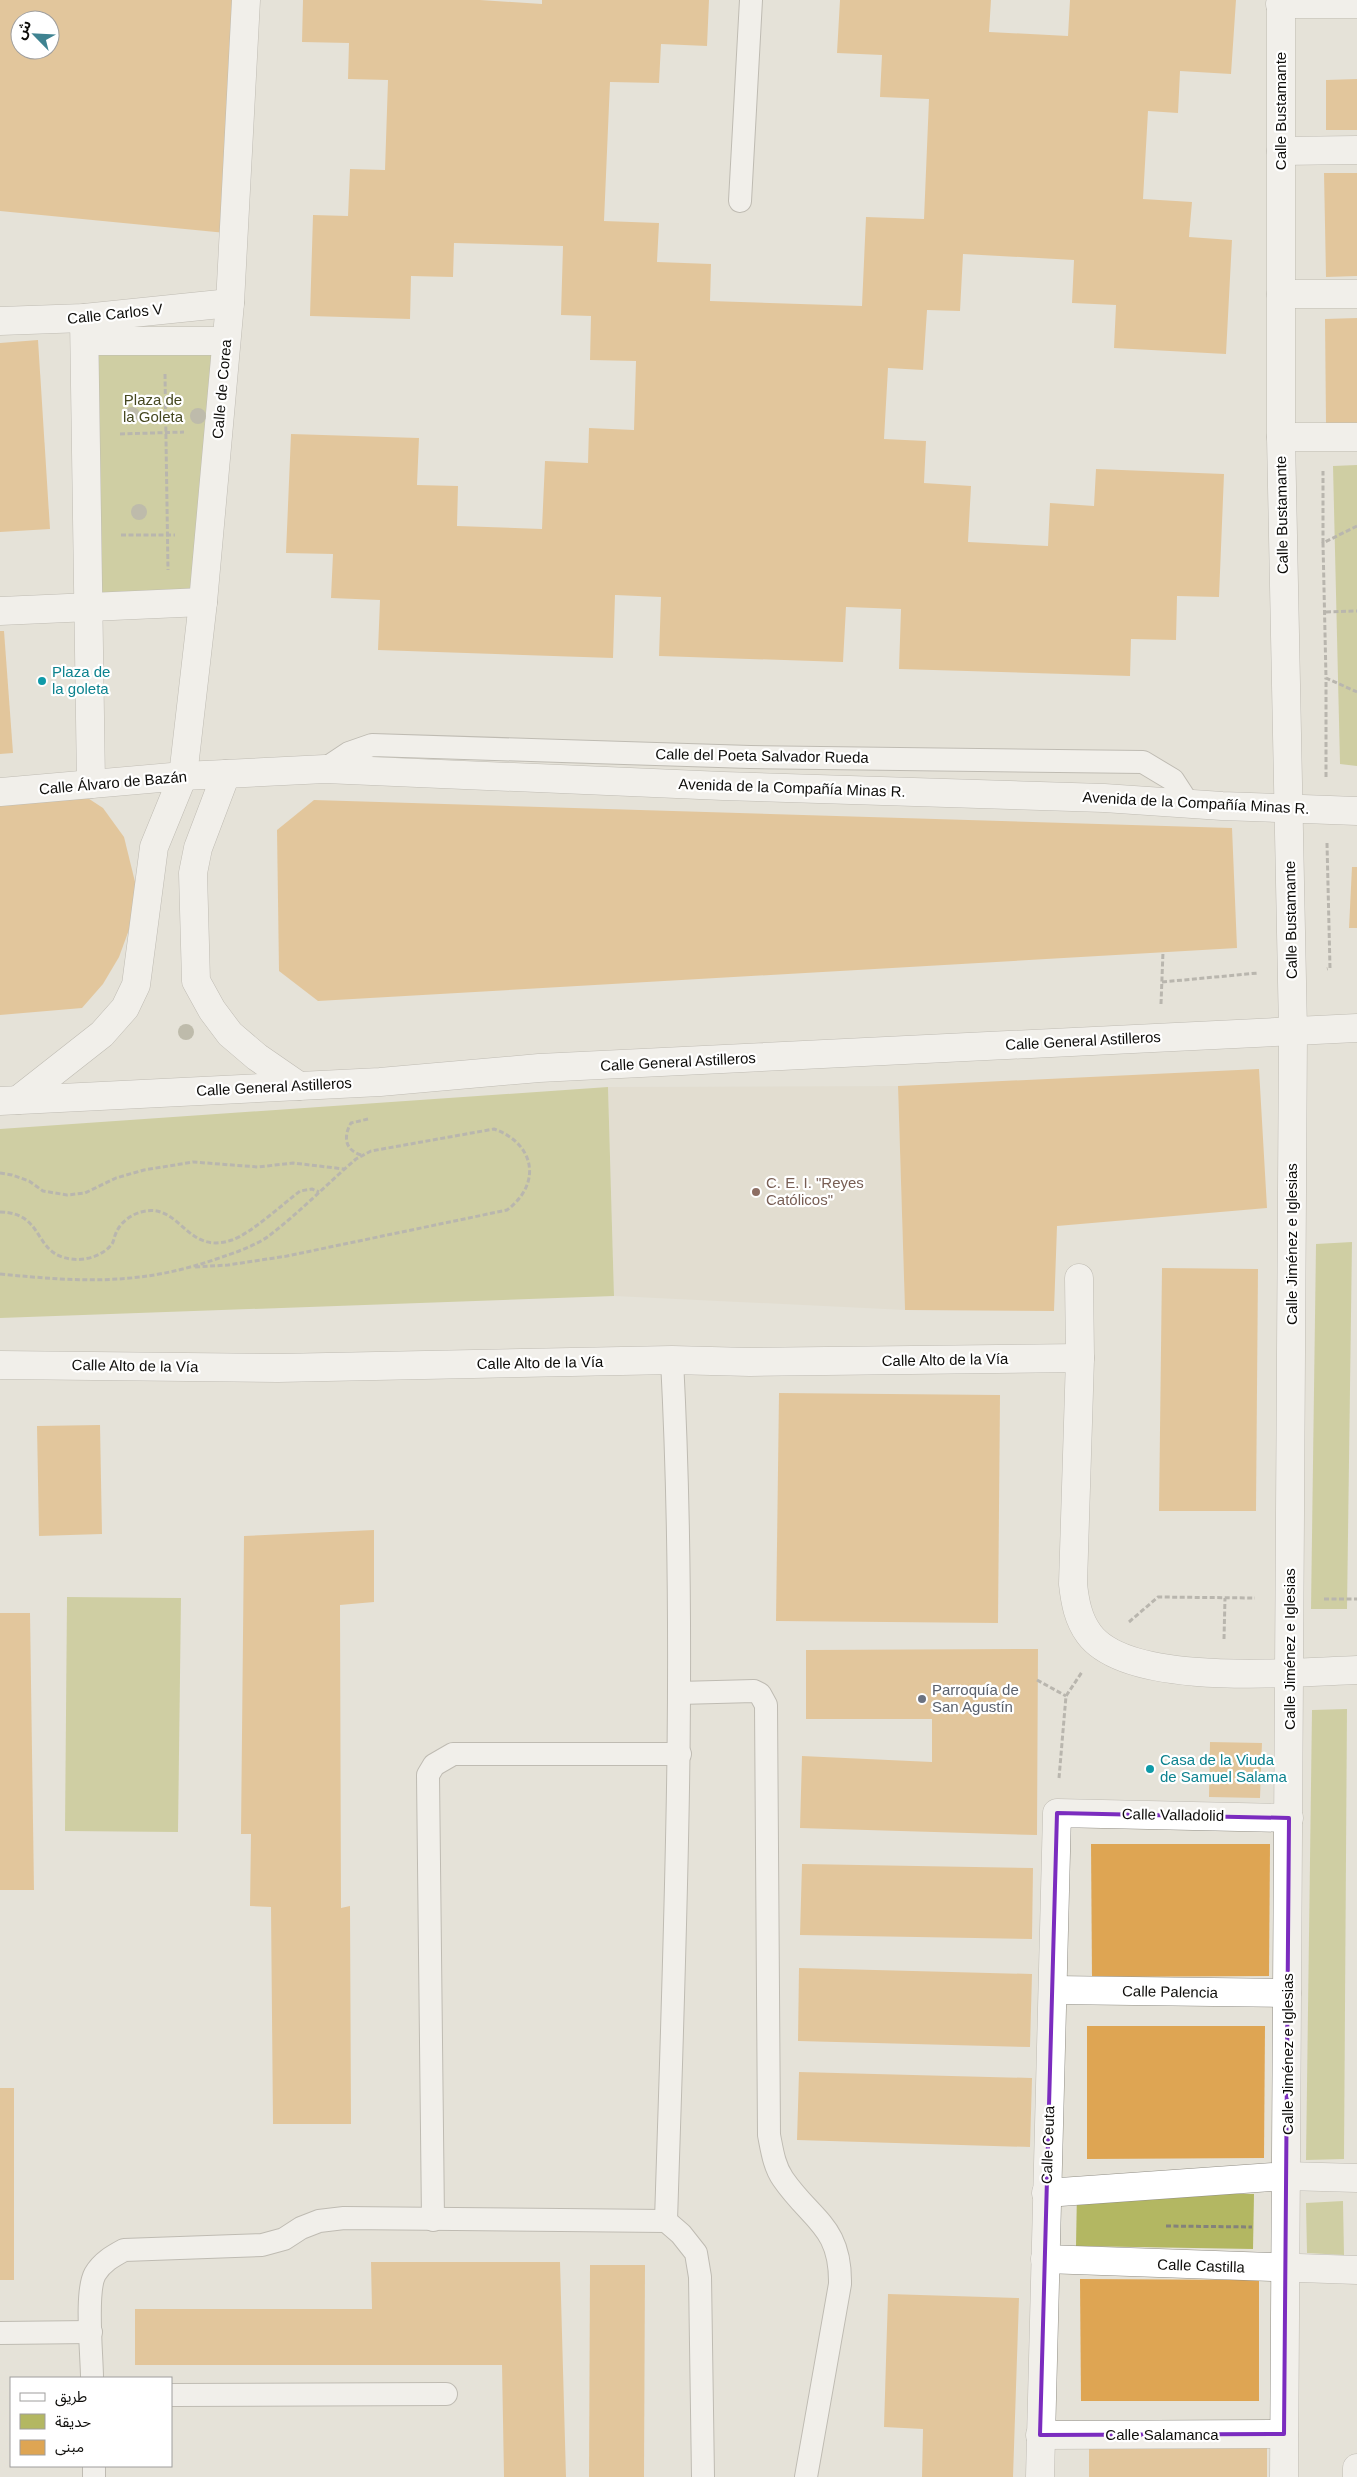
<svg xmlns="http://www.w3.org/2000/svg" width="1357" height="2477" font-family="Arial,'Noto Sans Arabic',sans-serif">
	<rect width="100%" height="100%" fill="#e5e2d8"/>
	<path fill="#ddd8c6" d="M898,1086L905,1310L614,1296L608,1087Z"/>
	<g fill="#b3b762">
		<path d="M216,348L198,598L100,595L94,353Z"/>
		<path d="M1357,465V766L1340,764L1333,466Z"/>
		<path d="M608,1087L614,1296L0,1318V1129Z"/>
		<path d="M1352,1242L1347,1609H1311L1316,1244Z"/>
		<path d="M67,1597L181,1598L178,1832L65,1831Z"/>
		<path d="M1347,1709L1344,2159L1306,2160L1312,1710Z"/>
		<path d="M1077,2191L1254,2194L1253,2249L1076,2246Z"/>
		<path d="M1343,2201L1344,2255L1307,2253L1306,2203Z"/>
	</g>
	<g fill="#dea553" fill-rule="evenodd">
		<path d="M0,0H234L226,233L0,211ZM20,20H50V50H20Z"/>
		<path d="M303,0H480L542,4V0H709L707,46L661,44L659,83L610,82L604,221L659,223L657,262L711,264L710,301L862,306L866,217L924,219L929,99L880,97L882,55L837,53L840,0H991L989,32L1068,36L1070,0H1236L1231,74L1180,71L1178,113L1148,111L1143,199L1192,202L1189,237L1232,240L1226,354L1114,348L1116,305L1072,303L1074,260L963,254L960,311L927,310L923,370L888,368L884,439L926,441L924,483L971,486L968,542L1048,546L1050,503L1094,506L1096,469L1224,474L1219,597L1177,596L1176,640L1131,639L1130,676L899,669L901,609L846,607L843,662L659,656L661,597L615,595L613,658L378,650L380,600L331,598L333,554L286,553L291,434L419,438L417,485L458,486L457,526L542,529L545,461L588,463L589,428L634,430L636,361L590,360L591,316L561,315L563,246L454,243L453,277L411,276L410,319L310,316L313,215L348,216L350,169L385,170L388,80L348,79L349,43L302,42Z"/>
		<path d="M1357,79V130H1326V80Z"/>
		<path d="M1324,173H1357V276L1326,277Z"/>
		<path d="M1357,318V424H1326L1325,319Z"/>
		<path d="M38,340L50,529L0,532V343Z"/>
		<path d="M0,631H4L13,753L0,754Z"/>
		<path d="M74,789L103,808L124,837L138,894L130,927L119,957L103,984L82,1008L0,1015V797Z"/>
		<path d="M314,800L1232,828L1237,948L318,1001L279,971L277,830Z"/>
		<path d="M1352,867H1357V928H1349Z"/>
		<path d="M1259,1069L1267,1208L1057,1226L1054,1311L905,1310L898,1086Z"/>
		<path d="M1162,1268L1258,1269L1256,1511H1159Z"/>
		<path d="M779,1393L1000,1395L998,1623L776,1621Z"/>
		<path d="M100,1425L102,1534L39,1536L37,1426Z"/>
		<path d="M374,1530V1602L340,1605L341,1908L350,1906L351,2124H273L271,1907L250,1906L251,1834H241L244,1536Z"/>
		<path d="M0,1613H30L34,1890H0Z"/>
		<path d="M1038,1649L1037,1835L800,1828L802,1756L932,1762V1719H806V1650Z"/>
		<path d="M1210,1742L1262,1743L1260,1798L1209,1797Z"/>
		<path d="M1091,1844H1270L1269,1976L1092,1977Z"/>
		<path d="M802,1864L1033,1868L1032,1939L800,1935Z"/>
		<path d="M799,1968L1032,1974L1030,2047L798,2041Z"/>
		<path d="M1087,2026H1265L1264,2158L1087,2159Z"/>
		<path d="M799,2072L1032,2078L1030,2147L797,2140Z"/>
		<rect x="0" y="2088" width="14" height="192"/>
		<path d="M371,2262H560L566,2477H504L502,2365H135V2309H372Z"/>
		<path d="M590,2265H645L644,2477H589Z"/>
		<path d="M1080,2279L1259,2280V2401H1081Z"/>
		<path d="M888,2294L1019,2298L1013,2477H922L923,2429L884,2427Z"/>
		<rect x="1089" y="2448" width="178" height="29"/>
	</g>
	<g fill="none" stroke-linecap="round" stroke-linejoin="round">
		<defs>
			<g id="lane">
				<path d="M740,201L751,0"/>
				<path d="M325,769L349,753L372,745L750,757L1143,762L1173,780L1188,803"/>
				<path d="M679,1693L754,1691L760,1694L766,1705L769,2135C772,2150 774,2166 783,2179C812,2221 841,2226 840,2284L806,2477"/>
				<path d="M433,2220L428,1775L434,1765L453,1754H680"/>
				<path d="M666,2221C675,1934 687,1647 672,1360"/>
				<path d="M0,2333L91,2332"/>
				<path d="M92,2378C92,2355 85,2292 95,2274C102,2262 113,2256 124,2250L262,2245L284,2239L301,2228L319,2221L344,2218L666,2221L681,2234L696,2253L700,2277L703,2477"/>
				<path d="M171,2395L446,2394"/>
				<path d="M94,2466V2477"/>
			</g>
			<g id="street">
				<path d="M1281,0V437L1293,1031L1284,2477"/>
				<path d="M1280,4H1357"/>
				<path d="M1281,151L1357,150"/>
				<path d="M1281,294H1357"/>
				<path d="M84,318L91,784"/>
				<path d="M0,321L84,318L230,303"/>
				<path d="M85,341H225"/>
				<path d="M1281,437H1357"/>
				<path d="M0,611L203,602"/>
				<path d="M183,776L203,602L230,303L246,0"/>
				<path d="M1079,1278L1080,1358L1073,1584C1075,1602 1078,1619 1089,1634C1129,1688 1294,1672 1357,1670"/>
				<path d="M0,1365L278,1368L672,1360L750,1362L1080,1358"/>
				<path d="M1053,1990L1287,1993"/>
				<path d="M1046,2193L1287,2176L1357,2178"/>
				<path d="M1045,2259L1357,2270"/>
				<path d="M1040,2435L1284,2434"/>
				<path d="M1040,2477L1057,1813L1289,1818"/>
				<path d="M1357,2477V2468"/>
			</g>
			<g id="primary">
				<path d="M226,774L198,848L193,873L196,981L212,1010L230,1034L257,1057L299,1086"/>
				<path d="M0,792L183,776L325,769L723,786L1104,798L1222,806L1357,811"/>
				<path d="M18,1100L102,1034L125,1008L136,985L154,847L183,776"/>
				<path d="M0,1101L380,1082L539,1068L1357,1028"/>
			</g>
		</defs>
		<use href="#lane" stroke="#908d84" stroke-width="24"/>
		<use href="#street" stroke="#908d84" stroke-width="29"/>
		<use href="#primary" stroke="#908d84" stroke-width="29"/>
		<g stroke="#84827b" stroke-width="3" stroke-dasharray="5 2.5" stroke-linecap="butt">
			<path d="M165,374L168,570"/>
			<path d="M120,434L184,432"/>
			<path d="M1357,526L1323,543L1326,678L1357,692"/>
			<path d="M121,535H175"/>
			<path d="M1323,543V471"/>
			<path d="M1326,612L1357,611"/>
			<path d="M1326,777V678"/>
			<path d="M1327,843L1330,968L1327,969"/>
			<path d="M1162,982L1258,973"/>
			<path d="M1161,1004L1163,952"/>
			<path d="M361,1155C345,1150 343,1137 351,1123L368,1119"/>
			<path d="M0,1173L12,1175L29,1181L43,1191L67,1195L85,1193L116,1178L144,1170L193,1162L258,1167L293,1163L344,1169"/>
			<path d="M0,1212C46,1213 32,1254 71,1259C85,1261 103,1256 112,1244C114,1241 114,1237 116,1233C120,1223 130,1215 141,1212C181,1201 185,1256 232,1240C250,1234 283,1204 300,1191L312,1189L319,1192"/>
			<path d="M0,1274C83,1282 141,1286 222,1257C237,1252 257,1245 270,1235C300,1212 327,1184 356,1159L371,1151L494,1129C534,1143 543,1183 507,1210L287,1256L228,1265L195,1267"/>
			<path d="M1324,1599H1357"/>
			<path d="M1129,1622L1158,1597L1255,1598"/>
			<path d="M1224,1639L1225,1598"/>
			<path d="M1037,1680L1066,1696"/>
			<path d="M1059,1778L1066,1696L1082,1672"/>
			<path d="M1166,2226L1252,2227"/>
		</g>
		<use href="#lane" stroke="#fff" stroke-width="22"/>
		<use href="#street" stroke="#fff" stroke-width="28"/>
		<use href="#primary" stroke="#fff" stroke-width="28"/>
	</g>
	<g fill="#8e8d73">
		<circle cx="132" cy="415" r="8"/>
		<circle cx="198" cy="416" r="8"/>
		<circle cx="139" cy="512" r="8"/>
		<circle cx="186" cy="1032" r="8"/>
	</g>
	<path d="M0 0H1357V2477H0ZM1057,1813L1289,1818L1284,2434L1040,2435Z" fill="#e5e2d8" fill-opacity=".55" fill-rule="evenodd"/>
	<path fill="none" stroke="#7b2cbf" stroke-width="4" stroke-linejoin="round" d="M1057,1813L1289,1818L1284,2434L1040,2435Z"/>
	<g fill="#0f9aa8" stroke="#fff" stroke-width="2">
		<circle cx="42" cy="681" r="5"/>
		<circle cx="1150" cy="1769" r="5"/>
	</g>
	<circle fill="#8d6e63" stroke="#fff" stroke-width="2" cx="756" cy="1192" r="5"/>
	<circle fill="#6b7280" stroke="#fff" stroke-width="2" cx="922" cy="1699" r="5"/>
	<g text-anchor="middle" stroke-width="4.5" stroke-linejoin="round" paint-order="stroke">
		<g font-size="15" fill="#0e0d0a" stroke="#fff">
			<text transform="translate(1281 111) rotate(-90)" y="5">Calle Bustamante</text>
			<text transform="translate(115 314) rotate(-6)" y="5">Calle Carlos V</text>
			<text transform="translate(222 389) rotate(-85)" y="5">Calle de Corea</text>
			<text transform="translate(1282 515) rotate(-91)" y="5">Calle Bustamante</text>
			<text transform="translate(762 756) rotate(1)" y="5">Calle del Poeta Salvador Rueda</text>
			<text transform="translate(113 783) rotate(-5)" y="5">Calle Álvaro de Bazán</text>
			<text transform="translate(792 788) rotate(2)" y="5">Avenida de la Compañía Minas R.</text>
			<text transform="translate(1196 803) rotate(3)" y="5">Avenida de la Compañía Minas R.</text>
			<text transform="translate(1291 920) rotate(-91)" y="5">Calle Bustamante</text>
			<text transform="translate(1083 1041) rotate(-3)" y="5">Calle General Astilleros</text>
			<text transform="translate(678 1062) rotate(-3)" y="5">Calle General Astilleros</text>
			<text transform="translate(274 1087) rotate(-3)" y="5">Calle General Astilleros</text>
			<text transform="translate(1292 1244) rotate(-90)" y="5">Calle Jiménez e Iglesias</text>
			<text transform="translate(945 1360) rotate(-1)" y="5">Calle Alto de la Vía</text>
			<text transform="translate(540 1363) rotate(-1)" y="5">Calle Alto de la Vía</text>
			<text transform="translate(135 1366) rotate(1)" y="5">Calle Alto de la Vía</text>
			<text transform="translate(1290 1649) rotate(-90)" y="5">Calle Jiménez e Iglesias</text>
			<text transform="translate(1173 1815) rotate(1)" y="5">Calle Valladolid</text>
			<text transform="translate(1170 1992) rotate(1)" y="5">Calle Palencia</text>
			<text transform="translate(1288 2054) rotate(-90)" y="5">Calle Jiménez e Iglesias</text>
			<text transform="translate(1048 2145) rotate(-88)" y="5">Calle Ceuta</text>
			<text transform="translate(1201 2266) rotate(2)" y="5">Calle Castilla</text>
			<text x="1162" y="2440">Calle Salamanca</text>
		</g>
		<g font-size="15" fill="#464820" stroke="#fff">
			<text x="153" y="405">Plaza de<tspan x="153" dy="17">la Goleta</tspan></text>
		</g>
		<g font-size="15" fill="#0d838f" stroke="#fff" text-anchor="start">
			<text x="52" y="677">Plaza de<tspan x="52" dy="17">la goleta</tspan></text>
			<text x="1160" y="1765">Casa de la Viuda<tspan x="1160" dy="17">de Samuel Salama</tspan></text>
		</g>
		<g font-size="15" fill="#785e54" stroke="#fff" text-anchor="start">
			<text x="766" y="1188">C. E. I. "Reyes<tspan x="766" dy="17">Católicos"</tspan></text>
		</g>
		<g font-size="15" fill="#5b616d" stroke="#fff" text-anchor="start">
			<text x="932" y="1695">Parroquía de<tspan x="932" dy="17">San Agustín</tspan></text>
		</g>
	</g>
	<rect x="10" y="2377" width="162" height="90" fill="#ffffff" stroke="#9f9e9d"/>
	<rect x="20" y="2393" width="25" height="8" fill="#ffffff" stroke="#9f9e9d"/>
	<text x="55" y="2402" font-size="15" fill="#0e0d0a">طريق</text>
	<rect x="20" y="2414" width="25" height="15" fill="#b3b762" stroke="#9f9e9d"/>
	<text x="55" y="2427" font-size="15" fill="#0e0d0a">حديقة</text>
	<rect x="20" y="2440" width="25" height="15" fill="#dea553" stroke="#9f9e9d"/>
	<text x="55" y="2452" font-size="15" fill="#0e0d0a">مبنى</text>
	<g transform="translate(35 35) rotate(294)"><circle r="24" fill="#ffffff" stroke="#9f9e9d"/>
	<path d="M0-4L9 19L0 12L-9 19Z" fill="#3f8391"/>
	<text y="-8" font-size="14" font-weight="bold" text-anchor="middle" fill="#0e0d0a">ش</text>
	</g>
</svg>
